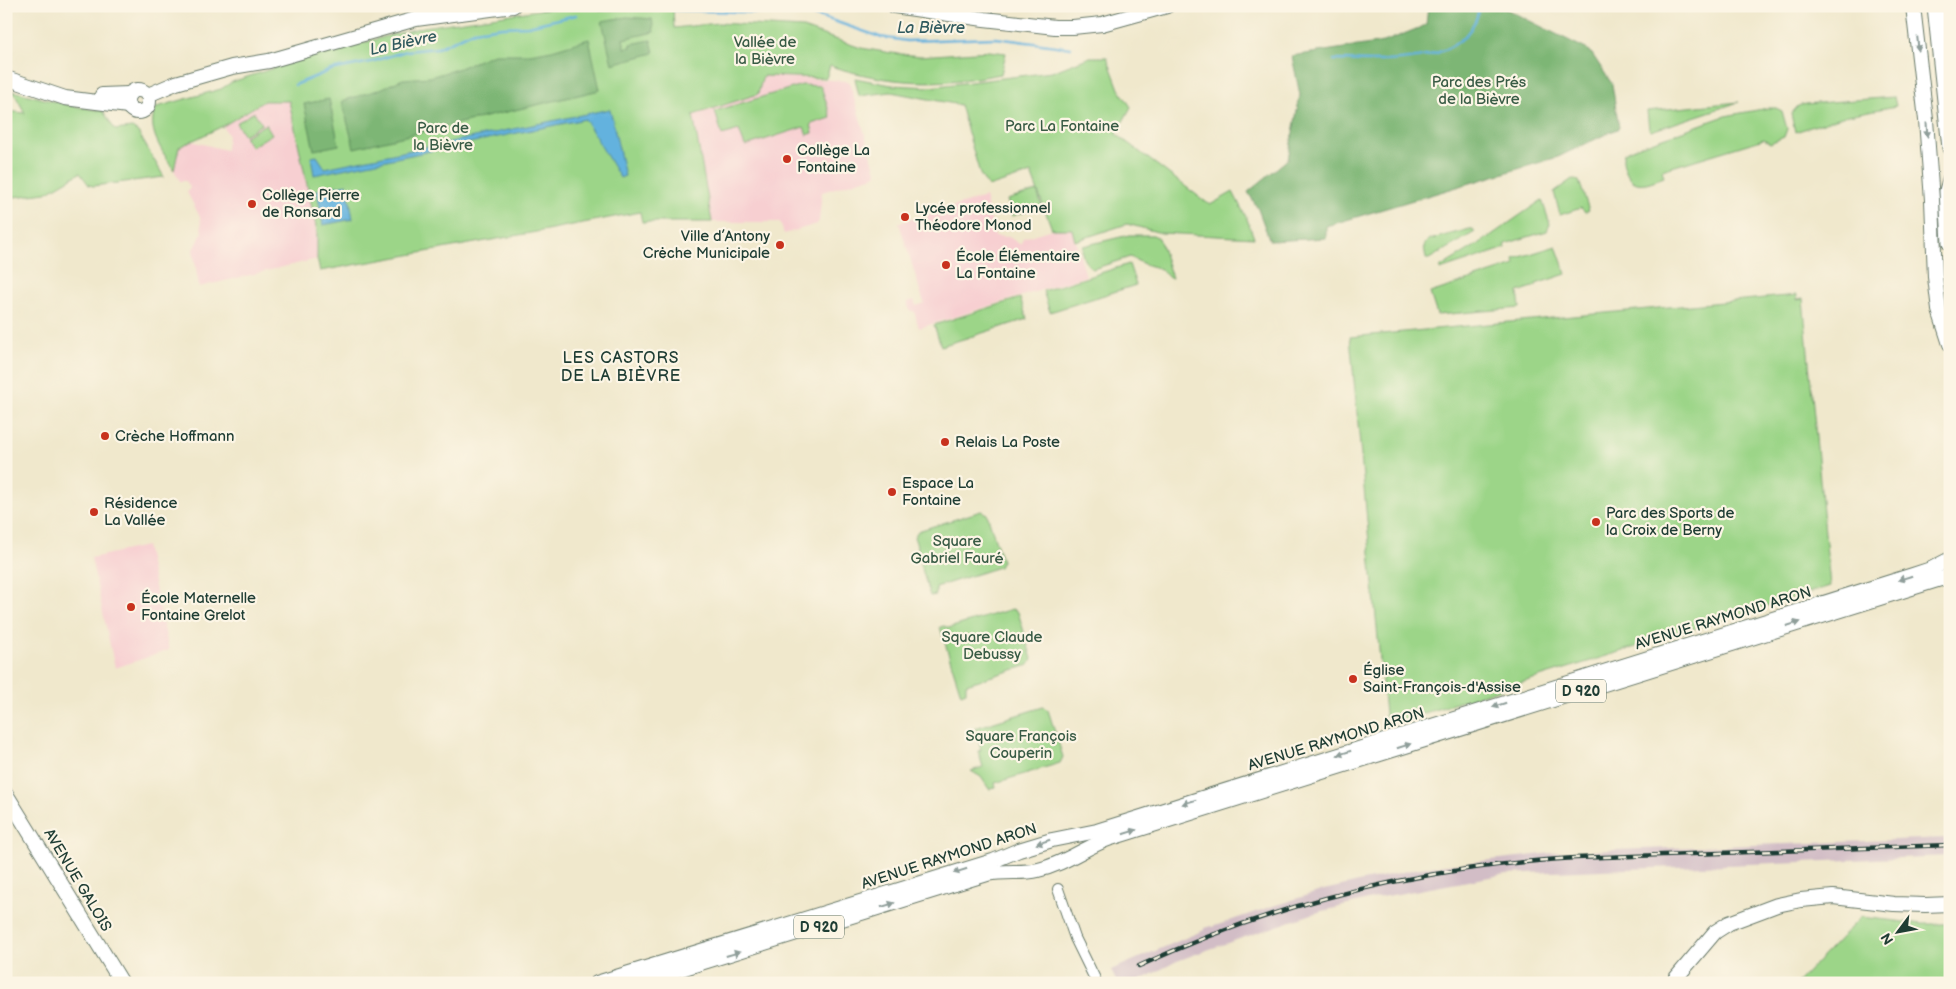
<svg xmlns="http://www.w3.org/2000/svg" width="1956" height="989" font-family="'Balsamiq Sans',sans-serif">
	<rect width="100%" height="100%" fill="#fcf5e5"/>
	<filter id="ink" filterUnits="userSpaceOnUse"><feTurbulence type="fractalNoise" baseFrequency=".02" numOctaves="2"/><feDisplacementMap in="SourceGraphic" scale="10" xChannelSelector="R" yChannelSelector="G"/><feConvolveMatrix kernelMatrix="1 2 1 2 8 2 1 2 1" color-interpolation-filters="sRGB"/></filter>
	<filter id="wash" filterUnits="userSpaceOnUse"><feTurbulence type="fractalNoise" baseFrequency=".0096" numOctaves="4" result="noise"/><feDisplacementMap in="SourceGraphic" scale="20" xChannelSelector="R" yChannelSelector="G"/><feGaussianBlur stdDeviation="1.12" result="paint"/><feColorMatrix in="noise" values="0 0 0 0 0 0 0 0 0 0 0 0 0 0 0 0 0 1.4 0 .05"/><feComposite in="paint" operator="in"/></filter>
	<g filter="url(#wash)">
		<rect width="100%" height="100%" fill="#f0e8cc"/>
		<g fill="#f7cfd1">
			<path d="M763,76L849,81L877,175L822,192L819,221L817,224L784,234L780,222H712L693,116L758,94Z"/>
			<path d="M264,101H290L317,231V259L199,287L193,249L197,244L202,233L200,217L187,192L190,187L186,181H180L174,170L179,147L191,141L226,150L228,135L223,126Z"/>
			<path d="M985,197L995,236L1009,237L1021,245L1023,238L1052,229H1072L1086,276L919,328L914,311H910L907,302L914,300L916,306L924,303L899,223Z"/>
			<path d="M146,546L169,650L115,668L91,558Z"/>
		</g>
		<path fill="#d2bdc6" d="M1950,838V856L1506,874L1376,898L1315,913L1207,950L1177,961L1135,983H1117L1111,970L1204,930V928L1211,926L1212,927L1267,908L1324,890L1420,868L1561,852Z"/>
		<g fill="#9cd588" stroke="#5e895e">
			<path d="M566,6H598L600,11L645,6H673L674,28L718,23L803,28L861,48L891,53L921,56L989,51L1006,53L1001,74C937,86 893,85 830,66L826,78L763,76L758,94L693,115L712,222H642L640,212L536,232L320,271L317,259V231L289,101H264L223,126L179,147L174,170C163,152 144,128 157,107L221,89L232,82L283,65L391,35L424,27Z"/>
			<path d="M1090,57H1107L1119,89L1131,107L1116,134L1210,205L1233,192L1247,219L1254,238L1161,233L1127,224L1075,241L1072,229H1052L1031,173L988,187L980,174L960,105L891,92L859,96L855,78L891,85L930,87L1052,72Z"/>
			<path d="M802,85L821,86L831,118L811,124L813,133L807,135L804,127L745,146L739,130L722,135L715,111Z"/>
			<path d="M13,91L72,106L103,111L115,130L132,128L138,132L164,177L93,186L89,185L80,173L46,193L6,198V111L25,113Z"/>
			<path d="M1894,97L1896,106L1848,115L1795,132L1791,114L1798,106L1805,104Z"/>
			<path d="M1739,102L1651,131L1649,129L1647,111Z"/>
			<path d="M1768,108H1776L1782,111L1787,129L1784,137L1770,143L1764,139L1662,170L1664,177C1647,183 1633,191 1625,169C1623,162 1622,160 1624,153L1637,147L1725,116Z"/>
			<path d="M254,112L262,124L244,135L236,123Z"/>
			<path d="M266,124L272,134L251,147L244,137Z"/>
			<path d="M1572,179L1579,181L1589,210L1585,212L1581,208L1560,215L1554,192Z"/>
			<path d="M1037,191L1042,207L1012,216L1007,200Z"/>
			<path d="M1542,200L1550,224L1547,231L1505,244L1506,248L1440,270L1441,267L1480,243Z"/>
			<path d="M1470,229H1473L1475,232L1429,259H1426L1424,246L1428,240Z"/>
			<path d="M1129,235H1153L1159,238L1172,278H1169L1161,269L1144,264L1130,257L1093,269C1085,263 1080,256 1083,246Z"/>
			<path d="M1556,246L1566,274L1536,284V286L1518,292L1520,308L1437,315L1430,293L1515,265L1514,259Z"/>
			<path d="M1129,264L1136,285L1050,312L1043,291Z"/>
			<path d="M1797,295V300L1803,299L1830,586L1399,721H1392L1386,725L1350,337Z"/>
			<path d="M1020,298L1027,319L941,346L934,325Z"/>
			<path d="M981,511L987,514L1002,561L999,567L936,587V595L930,596L918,555L920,554L914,537L918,531Z"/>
			<path d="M1012,609L1018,612L1032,659L1029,665L966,684V692L961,694L940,627L944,626L949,628Z"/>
			<path d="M1043,707L1048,710L1063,757L1060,763L995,783L996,788L989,789L981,777L971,771L983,767L978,751L981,750L975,728Z"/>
			<path d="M1861,917L1923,924H1950V983H1797Z"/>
		</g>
		<g fill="#7db674" stroke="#4e7a54">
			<path d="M1428,6H1500L1590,51L1612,84L1619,128L1558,157L1326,226V238L1270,241L1258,209L1248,192L1288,159L1300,95L1292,56L1384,42L1426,25Z"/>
			<path d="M627,17L652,19L654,32L623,39L625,48L631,47V44L651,40L654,53L612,64L602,21Z"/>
			<path d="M589,39L600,90L354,148L342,101L378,90L403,79L430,77L457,69L494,54H530L552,50Z"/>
			<path d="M329,99L339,145L314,150L304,104Z"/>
		</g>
		<g fill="#64b2de" stroke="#427889">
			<path d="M610,109L625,176L620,178L585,119L314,175L311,157L317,156L325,168Z"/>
			<path d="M347,184L353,219L323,225L317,190Z"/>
		</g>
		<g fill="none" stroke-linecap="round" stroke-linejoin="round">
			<g stroke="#64b2de" stroke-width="2.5">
				<path d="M674,10L807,14L822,17L880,37L907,41L996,38L1071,48"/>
				<path d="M1334,60C1376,61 1452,68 1474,23C1477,19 1478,13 1479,8"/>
				<path d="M295,85L331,70L371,62L406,51L438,48L474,31L502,27L528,26L576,15"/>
			</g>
		</g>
	</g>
	<g filter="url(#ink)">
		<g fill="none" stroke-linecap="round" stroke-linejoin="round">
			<defs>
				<path id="minor" d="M1058,889L1075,938L1097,983"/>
				<g id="major">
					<path d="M894,6L984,19L1055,27H1073L1102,24L1167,6"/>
					<path d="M1913,6L1926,120L1932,200L1935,277L1939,310L1950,344"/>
					<path d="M6,78L65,98L128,106"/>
					<circle cx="138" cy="101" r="11"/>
					<path d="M102,95L129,94"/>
					<path d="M148,95L176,83L232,67L269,61L416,19L513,6"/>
					<path d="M6,794L122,983"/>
					<path d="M1676,978L1715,932L1729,923L1777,905L1801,900L1833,897L1894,904L1925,905L1950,904"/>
					<path d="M597,983L993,861L1019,850L1052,840L1097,831L1913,575L1931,569L1950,559"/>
					<path d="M636,983L987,874C1005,870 1023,874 1038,870C1065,864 1085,847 1111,838L1950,576"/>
				</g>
				<g id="highway">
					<path d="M1935,6L1950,148"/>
					<path d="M1946,6L1950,34"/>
					<path d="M1950,180L1947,191L1950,243"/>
				</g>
			</defs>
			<use href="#minor" stroke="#687969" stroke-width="12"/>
			<use href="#major" stroke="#687969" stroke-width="16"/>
			<use href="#highway" stroke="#687969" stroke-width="17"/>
			<use href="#minor" stroke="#fff" stroke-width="10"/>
			<use href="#major" stroke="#fff" stroke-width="14"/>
			<use href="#highway" stroke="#fff" stroke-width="15"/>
			<defs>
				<path id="rail" d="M1139,966C1277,902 1423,867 1575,858L1950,845"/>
			</defs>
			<use href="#rail" stroke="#1f3d34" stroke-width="4.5"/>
			<use href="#rail" stroke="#fcf5e5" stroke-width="2.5" stroke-dasharray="8" stroke-linecap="butt"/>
		</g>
		<defs><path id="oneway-solid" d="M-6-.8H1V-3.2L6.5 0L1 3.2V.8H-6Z" transform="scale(1.25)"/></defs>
		<g fill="#8f9e9a">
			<use href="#oneway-solid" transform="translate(1918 44) rotate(84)"/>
			<use href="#oneway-solid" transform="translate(1927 130) rotate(86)"/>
			<use href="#oneway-solid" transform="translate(1905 578) rotate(162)"/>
			<use href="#oneway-solid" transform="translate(1793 624) rotate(-17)"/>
			<use href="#oneway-solid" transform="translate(1499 705) rotate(163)"/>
			<use href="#oneway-solid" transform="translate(1404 746) rotate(-18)"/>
			<use href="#oneway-solid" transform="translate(1344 753) rotate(163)"/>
			<use href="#oneway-solid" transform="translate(1189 802) rotate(162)"/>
			<use href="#oneway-solid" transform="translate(1130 832) rotate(-17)"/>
			<use href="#oneway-solid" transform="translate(1043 842) rotate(163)"/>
			<use href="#oneway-solid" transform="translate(960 871) rotate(163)"/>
			<use href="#oneway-solid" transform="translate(888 905) rotate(-18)"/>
			<use href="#oneway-solid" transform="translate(733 954) rotate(-16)"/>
		</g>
	</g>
	<g fill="#c8321e" stroke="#fcf5e5" stroke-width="2">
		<circle cx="787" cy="159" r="5"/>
		<circle cx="252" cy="204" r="5"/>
		<circle cx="905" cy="217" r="5"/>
		<circle cx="780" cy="245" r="5"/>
		<circle cx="946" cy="265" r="5"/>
		<circle cx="105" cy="436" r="5"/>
		<circle cx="945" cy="442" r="5"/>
		<circle cx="892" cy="492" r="5"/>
		<circle cx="94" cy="512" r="5"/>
		<circle cx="1596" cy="522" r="5"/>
		<circle cx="131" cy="607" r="5"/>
		<circle cx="1353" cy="679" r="5"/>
	</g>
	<g text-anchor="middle" stroke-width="4.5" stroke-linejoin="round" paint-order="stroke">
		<g fill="#fcf5e5" stroke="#617469" stroke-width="1">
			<rect x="1556" y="679.5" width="50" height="23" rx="4"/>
			<rect x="794" y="915.5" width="50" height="23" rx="4"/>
		</g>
		<g font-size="14" font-weight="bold" fill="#1f3d34">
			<text x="1581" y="696">D 920</text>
			<text x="819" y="932">D 920</text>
		</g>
		<g font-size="15" fill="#385b45" stroke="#fcf5e5">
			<text x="765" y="47">Vallée de<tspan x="765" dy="17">la Bièvre</tspan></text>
			<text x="1479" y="87">Parc des Prés<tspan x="1479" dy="17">de la Bièvre</tspan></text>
			<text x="1062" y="131">Parc La Fontaine</text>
			<text x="443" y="133">Parc de<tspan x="443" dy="17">la Bièvre</tspan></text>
			<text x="957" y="546">Square<tspan x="957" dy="17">Gabriel Fauré</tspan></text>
			<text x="992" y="642">Square Claude<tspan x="992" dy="17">Debussy</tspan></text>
			<text x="1021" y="741">Square François<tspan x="1021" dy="17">Couperin</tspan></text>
		</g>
		<g font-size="15" fill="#1f3d34" stroke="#fcf5e5" text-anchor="start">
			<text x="797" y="155">Collège La<tspan x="797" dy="17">Fontaine</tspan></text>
			<text x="262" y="200">Collège Pierre<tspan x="262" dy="17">de Ronsard</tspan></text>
			<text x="915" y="213">Lycée professionnel<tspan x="915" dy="17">Théodore Monod</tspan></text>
			<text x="770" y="241" text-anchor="end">Ville d’Antony<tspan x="770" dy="17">Crėche Municipale</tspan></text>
			<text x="956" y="261">École Élémentaire<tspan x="956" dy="17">La Fontaine</tspan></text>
			<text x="115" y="441">Crèche Hoffmann</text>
			<text x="955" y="447">Relais La Poste</text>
			<text x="902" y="488">Espace La<tspan x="902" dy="17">Fontaine</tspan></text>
			<text x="104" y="508">Résidence<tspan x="104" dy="17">La Vallée</tspan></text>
			<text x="1606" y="518">Parc des Sports de<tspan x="1606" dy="17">la Croix de Berny</tspan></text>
			<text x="141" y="603">École Maternelle<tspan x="141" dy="17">Fontaine Grelot</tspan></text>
			<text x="1363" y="675">Église<tspan x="1363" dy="17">Saint-François-d'Assise</tspan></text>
		</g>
		<g font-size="15" fill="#1f3d34" stroke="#fcf5e5">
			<text transform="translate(1723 618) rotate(-17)" y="5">AVENUE RAYMOND ARON</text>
			<text transform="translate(1336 739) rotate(-17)" y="5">AVENUE RAYMOND ARON</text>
			<text transform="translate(949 856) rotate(-18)" y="5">AVENUE RAYMOND ARON</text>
			<text transform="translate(78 880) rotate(59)" y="5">AVENUE GALOIS</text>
		</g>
		<g font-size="16" font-style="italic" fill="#305a5e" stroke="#fcf5e5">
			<text x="931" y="33">La Bièvre</text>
			<text transform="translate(403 42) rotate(-12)" y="6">La Bièvre</text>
		</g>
		<g font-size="16" letter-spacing="1" fill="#1f3d34" stroke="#fcf5e5">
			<text x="621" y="363">LES CASTORS<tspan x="621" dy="18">DE LA BIÈVRE</tspan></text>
		</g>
	</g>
	<rect width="1956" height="989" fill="none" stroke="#fcf5e5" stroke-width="25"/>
	<g transform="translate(1898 932) rotate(238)" stroke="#fcf5e5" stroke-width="4" paint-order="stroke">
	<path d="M0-4L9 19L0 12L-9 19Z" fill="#1f3d34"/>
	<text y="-8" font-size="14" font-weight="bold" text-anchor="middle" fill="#1f3d34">N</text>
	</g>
</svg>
